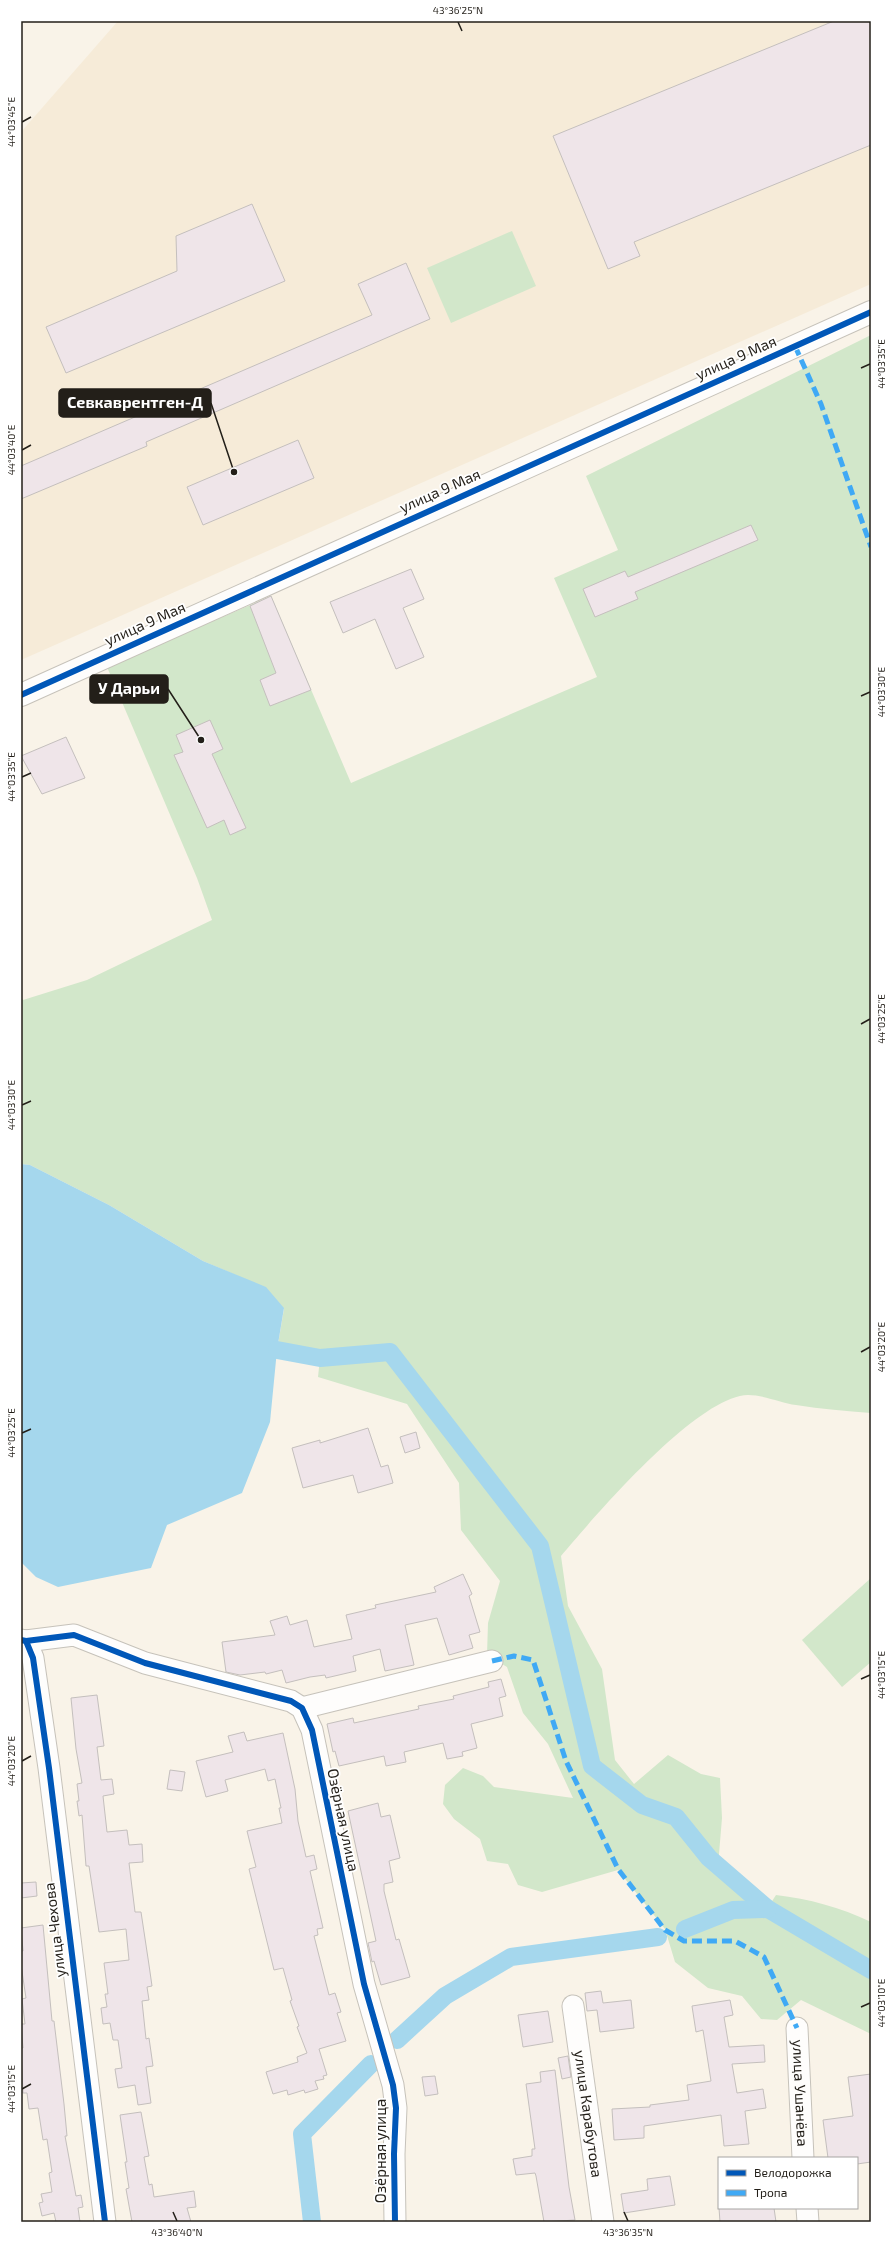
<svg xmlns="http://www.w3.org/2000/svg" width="892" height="2243" font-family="'Exo 2',sans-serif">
	<rect width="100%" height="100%" fill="#f9f3e8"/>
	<path fill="#f6ebd8" d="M118,21H871V284L21,660V132Z"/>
	<g fill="#d2e7ca">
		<path d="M512,231L536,286L451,323L427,268Z"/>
		<path d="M871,335V1413C846,1411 821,1409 796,1405C781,1403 764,1395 748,1395C697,1396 595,1516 561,1556L568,1606L602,1669L615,1760L634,1784L668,1755L701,1774L720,1778L722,1818L718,1866L767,1909L776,1895C809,1899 840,1907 871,1922V2034L801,2000L777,2020L761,2019L742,1996L708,1988L675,1962L665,1929L618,1870L542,1892L518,1885L508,1864L487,1861L480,1839L454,1819L443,1804L445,1785L463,1768L483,1776L494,1787L573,1798L548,1744L523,1713L507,1667L487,1655L488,1623L500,1581L461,1530L459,1483L407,1404L318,1377L320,1358L277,1350L284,1309L266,1288L203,1261L109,1205L30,1165L21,1164V997L23,1000L87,980L212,920L197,878L107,667L271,596L351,783L597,677L554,578L618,550L586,476Z"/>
		<path d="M871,1578V1662L842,1687L802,1640Z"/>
	</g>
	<path fill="#a5d7ed" d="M21,1164L30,1165L109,1205L203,1261L266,1287L284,1308L277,1350L270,1422L242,1493L167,1525L151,1568L58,1587L36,1577L21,1562Z"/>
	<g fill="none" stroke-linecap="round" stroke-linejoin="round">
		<g stroke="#a5d7ed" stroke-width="18">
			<path d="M277,1350L320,1358L390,1352L540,1546L592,1766L642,1805L676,1817L709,1858L768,1909L871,1970"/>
			<path d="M685,1929L733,1910L768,1909"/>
			<path d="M397,2040L445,1996L511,1957L658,1937"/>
			<path d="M312,2222L302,2134L371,2064"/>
		</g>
	</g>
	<g fill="#efe5e9" stroke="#c4bfbd">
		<path d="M834,21H871V145L634,242L640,256L608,269L553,136Z"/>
		<path d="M252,204L285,281L66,373L46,327L177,271L176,236Z"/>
		<path d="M406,263L430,319L146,442L147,446L21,499V466L372,315L358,284Z"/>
		<path d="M298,440L314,478L203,525L187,487Z"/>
		<path d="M751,525L758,540L635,592L638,599L595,617L583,589L625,571L628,577Z"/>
		<path d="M411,569L424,599L403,608L424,657L396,669L375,619L343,633L330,602Z"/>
		<path d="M271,596L311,690L270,706L260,680L276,673L250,606Z"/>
		<path d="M210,720L223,749L212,754L246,828L230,835L224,820L207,828L174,755L183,752L176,735Z"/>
		<path d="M66,737L85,778L42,794L21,756Z"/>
		<path d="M368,1428L381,1467L388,1465L393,1483L358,1493L353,1475L303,1488L292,1448L320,1440V1443Z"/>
		<path d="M416,1432L420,1448L405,1453L400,1437Z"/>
		<path d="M463,1574L472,1594L469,1596L480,1632L469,1635L473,1648L449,1655L437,1618L405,1625L414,1665L385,1671L380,1649L353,1656L356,1671L326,1678L325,1675L310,1677L286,1683L282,1670L266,1674L265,1672L240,1675L226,1672L222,1642L275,1635L270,1621L287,1616L290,1625L307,1620L314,1647L352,1639L346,1615L376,1608L375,1605L436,1592L434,1587Z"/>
		<path d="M501,1679L506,1696L499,1698L503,1716L471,1724L477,1748L462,1752L463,1756L447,1759L443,1743L404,1752L406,1762L386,1766L384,1756L339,1766L335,1751L333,1752L327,1724L353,1718L354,1723L419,1709L418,1706L454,1699L453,1696L489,1687L488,1682Z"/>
		<path d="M97,1695L104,1746L97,1747L101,1780L112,1779L114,1794L103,1796L107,1832L127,1830L129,1845L142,1844L143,1862L129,1863L135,1912H141L149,1965L152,1986L147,1987L149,2000L142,2001L146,2039L149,2038L153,2066L146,2067L151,2103L138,2105L135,2085L118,2088L115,2069L122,2068L118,2040H113L110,2023L103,2024L101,2008L107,2007L105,1994H108L104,1963L129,1960L126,1929L99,1932L89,1866H86L82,1815L79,1816L77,1801H79L77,1784L82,1783L76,1749L71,1698Z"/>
		<path d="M244,1732L247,1741L283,1733L295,1789L298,1821L306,1857L314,1855L317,1869L310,1871L323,1928L317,1929L318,1935L314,1936L329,1995L335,1993L341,2012L337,2013L346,2041L319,2049L327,2075L323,2076L324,2079L315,2081L318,2089L305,2093L304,2090L288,2095L287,2090L273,2094L266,2072L298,2062L297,2057L307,2053L297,2027L299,2026L290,2001L292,2000L283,1968L274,1970L249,1869L256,1867L247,1831L282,1823L279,1808H281L275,1779L268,1781L265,1769L225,1780L228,1791L206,1797L196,1761L233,1752L228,1736Z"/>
		<path d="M170,1770L185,1772L182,1791L167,1789Z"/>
		<path d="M378,1803L381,1817L390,1815L400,1858L389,1861L393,1882L384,1884V1891L396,1940L399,1939L410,1977L381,1985L374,1961L372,1962L368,1943L376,1941L348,1811Z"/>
		<path d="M36,1882L37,1896L21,1898V1883Z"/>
		<path d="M43,1925L52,2021H54L64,2104L67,2136H65L76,2196L81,2195L83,2207L78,2208L80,2222H56L54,2213L42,2216L39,2203L43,2202L41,2194L52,2192L49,2173L52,2172L47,2139L43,2140L38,2108L29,2109L27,2093H23L21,2048H23L21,2024H25L22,1999L26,1998L21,1965V1951H23L21,1928Z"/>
		<path d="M601,1991L603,2003L631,2000L634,2028L600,2032L597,2010L587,2011L585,1993Z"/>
		<path d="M730,2000L733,2015L724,2017L729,2047L764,2045L765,2062L732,2064L737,2093L763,2089L766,2108L745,2111L749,2144L724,2146L721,2115L644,2126V2138L614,2140L612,2109L650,2107V2105L689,2100L687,2085L711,2081L703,2030L696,2032L692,2006Z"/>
		<path d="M548,2011L553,2042L523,2047L518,2015Z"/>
		<path d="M568,2056L571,2077L562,2079L558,2058Z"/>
		<path d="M555,2070L569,2187L575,2220L544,2222L536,2176L535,2173L516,2175L513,2159L532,2156V2149H535L526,2084L541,2082L540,2072Z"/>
		<path d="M871,2074V2162L857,2164V2158H828L823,2120L853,2116L848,2077Z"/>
		<path d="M435,2076L438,2094L425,2096L422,2077Z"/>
		<path d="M141,2112L149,2156L144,2157L149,2185L152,2184L154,2197L194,2191L196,2207L187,2208L191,2222H132L126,2189L129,2188L125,2162H127L120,2115Z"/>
		<path d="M670,2176L675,2205L624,2213L621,2194L648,2190L647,2179Z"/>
		<path d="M719,2208H774L776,2222H720Z"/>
	</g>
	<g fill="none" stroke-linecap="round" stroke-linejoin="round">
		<defs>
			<g id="street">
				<path d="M21,1640L26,1641L33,1658L49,1768L105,2222"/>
				<path d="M26,1641L74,1635L145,1663L291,1701L302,1708L312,1730L364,1984L393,2085L396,2108L394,2154L395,2222"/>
				<path d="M302,1708L492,1661"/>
				<path id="s1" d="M573,2006L603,2222"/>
				<path id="s2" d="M797,2028L803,2158"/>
				<path d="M807,2208L808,2222"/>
			</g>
			<path id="secondary" d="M21,695L871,312"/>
		</defs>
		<use href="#street" stroke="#c6c2ba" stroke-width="23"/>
		<use href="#secondary" stroke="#c6c2ba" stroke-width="24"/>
		<use href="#street" stroke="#fefdfc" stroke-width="21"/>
		<use href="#secondary" stroke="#fefdfc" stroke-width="22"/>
		<g stroke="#3fa9f5" stroke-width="5" stroke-dasharray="10 5" stroke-linecap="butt">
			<path d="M795,346L821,404L871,547"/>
			<path d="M492,1661L514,1656L533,1660L566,1761L618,1869L665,1930L684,1941H735L764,1957L797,2028"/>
		</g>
		<defs>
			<g id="cycleway">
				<path d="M21,695L871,312"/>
				<path d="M21,1640L26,1641L33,1658L49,1768L105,2222"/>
				<path d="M26,1641L74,1635L145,1663L291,1701L302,1708L312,1730L364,1984L393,2085L396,2108L394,2154L395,2222"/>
			</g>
		</defs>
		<use href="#cycleway" stroke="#fff" stroke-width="8"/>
		<use href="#cycleway" stroke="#0057b8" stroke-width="6"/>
	</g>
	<path fill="none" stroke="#231f19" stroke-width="1.5" d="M458,22L462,31M22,122L31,117M861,368L870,364M22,450L31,445M861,696L870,692M22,777L31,773M861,1024L870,1019M22,1105L31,1101M861,1352L870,1347M22,1433L31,1429M861,1679L870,1675M22,1761L31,1756M861,2007L870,2003M22,2089L31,2084M173,2212L177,2221M624,2212L628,2221"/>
	<g text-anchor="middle" stroke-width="3.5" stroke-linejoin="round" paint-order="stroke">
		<g font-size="15" fill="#231f19" stroke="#fff">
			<text transform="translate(736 358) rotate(-24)" y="5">улица 9 Мая</text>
			<text transform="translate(440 491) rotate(-24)" y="5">улица 9 Мая</text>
			<text transform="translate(145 624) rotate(-24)" y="5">улица 9 Мая</text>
			<text transform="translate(343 1820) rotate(78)" y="5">Озёрная улица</text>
			<text transform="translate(55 1930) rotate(-97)" y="5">улица Чехова</text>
			<text dy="5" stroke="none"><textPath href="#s2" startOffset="65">улица Ушанёва</textPath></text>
			<text dy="5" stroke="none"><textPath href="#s1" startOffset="109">улица Карабутова</textPath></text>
			<text transform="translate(381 2151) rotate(-90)" y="5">Озёрная улица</text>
		</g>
	</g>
	<path fill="none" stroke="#231f19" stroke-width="1.5" d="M234 472L211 403M201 740L168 689"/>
	<g fill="#231f19" stroke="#fff" stroke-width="1.5">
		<circle cx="234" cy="472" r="4"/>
		<circle cx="201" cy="740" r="4"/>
	</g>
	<g fill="#231f19" stroke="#231f19" stroke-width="1.5">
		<rect x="59" y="389" width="152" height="28" rx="4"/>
		<rect x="90" y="675" width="78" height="28" rx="4"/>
	</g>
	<g font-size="16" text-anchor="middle" font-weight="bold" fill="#fff">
		<text x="135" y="408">Севкаврентген-Д</text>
		<text x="129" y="694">У Дарьи</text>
	</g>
	<rect width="892" height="2243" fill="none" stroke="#ffffff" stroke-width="44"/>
	<rect x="718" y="2157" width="140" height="52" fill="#ffffff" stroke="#a7a5a3"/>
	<rect x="726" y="2170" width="20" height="6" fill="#0057b8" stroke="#a7a5a3"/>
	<text x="754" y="2177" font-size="12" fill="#231f19">Велодорожка</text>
	<rect x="726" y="2190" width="20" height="6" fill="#3fa9f5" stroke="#a7a5a3"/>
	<text x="754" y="2197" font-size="12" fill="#231f19">Тропа</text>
	<rect x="22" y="22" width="848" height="2199" fill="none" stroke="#231f19" stroke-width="1.5"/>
	<g font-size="10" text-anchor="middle" fill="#231f19">
		<text x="458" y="14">43°36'25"N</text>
		<text transform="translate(11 122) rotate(-90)" y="4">44°03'45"E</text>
		<text transform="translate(881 364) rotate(-90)" y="4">44°03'35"E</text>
		<text transform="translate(11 450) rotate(-90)" y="4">44°03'40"E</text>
		<text transform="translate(881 692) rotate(-90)" y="4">44°03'30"E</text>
		<text transform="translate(11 777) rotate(-90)" y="4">44°03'35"E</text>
		<text transform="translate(881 1019) rotate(-90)" y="4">44°03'25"E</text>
		<text transform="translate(11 1105) rotate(-90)" y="4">44°03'30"E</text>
		<text transform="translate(881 1347) rotate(-90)" y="4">44°03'20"E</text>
		<text transform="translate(11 1433) rotate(-90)" y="4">44°03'25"E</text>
		<text transform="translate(881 1675) rotate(-90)" y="4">44°03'15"E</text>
		<text transform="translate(11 1761) rotate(-90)" y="4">44°03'20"E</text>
		<text transform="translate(881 2003) rotate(-90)" y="4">44°03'10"E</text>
		<text transform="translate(11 2089) rotate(-90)" y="4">44°03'15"E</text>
		<text x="177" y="2236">43°36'40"N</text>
		<text x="628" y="2236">43°36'35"N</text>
	</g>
</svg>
